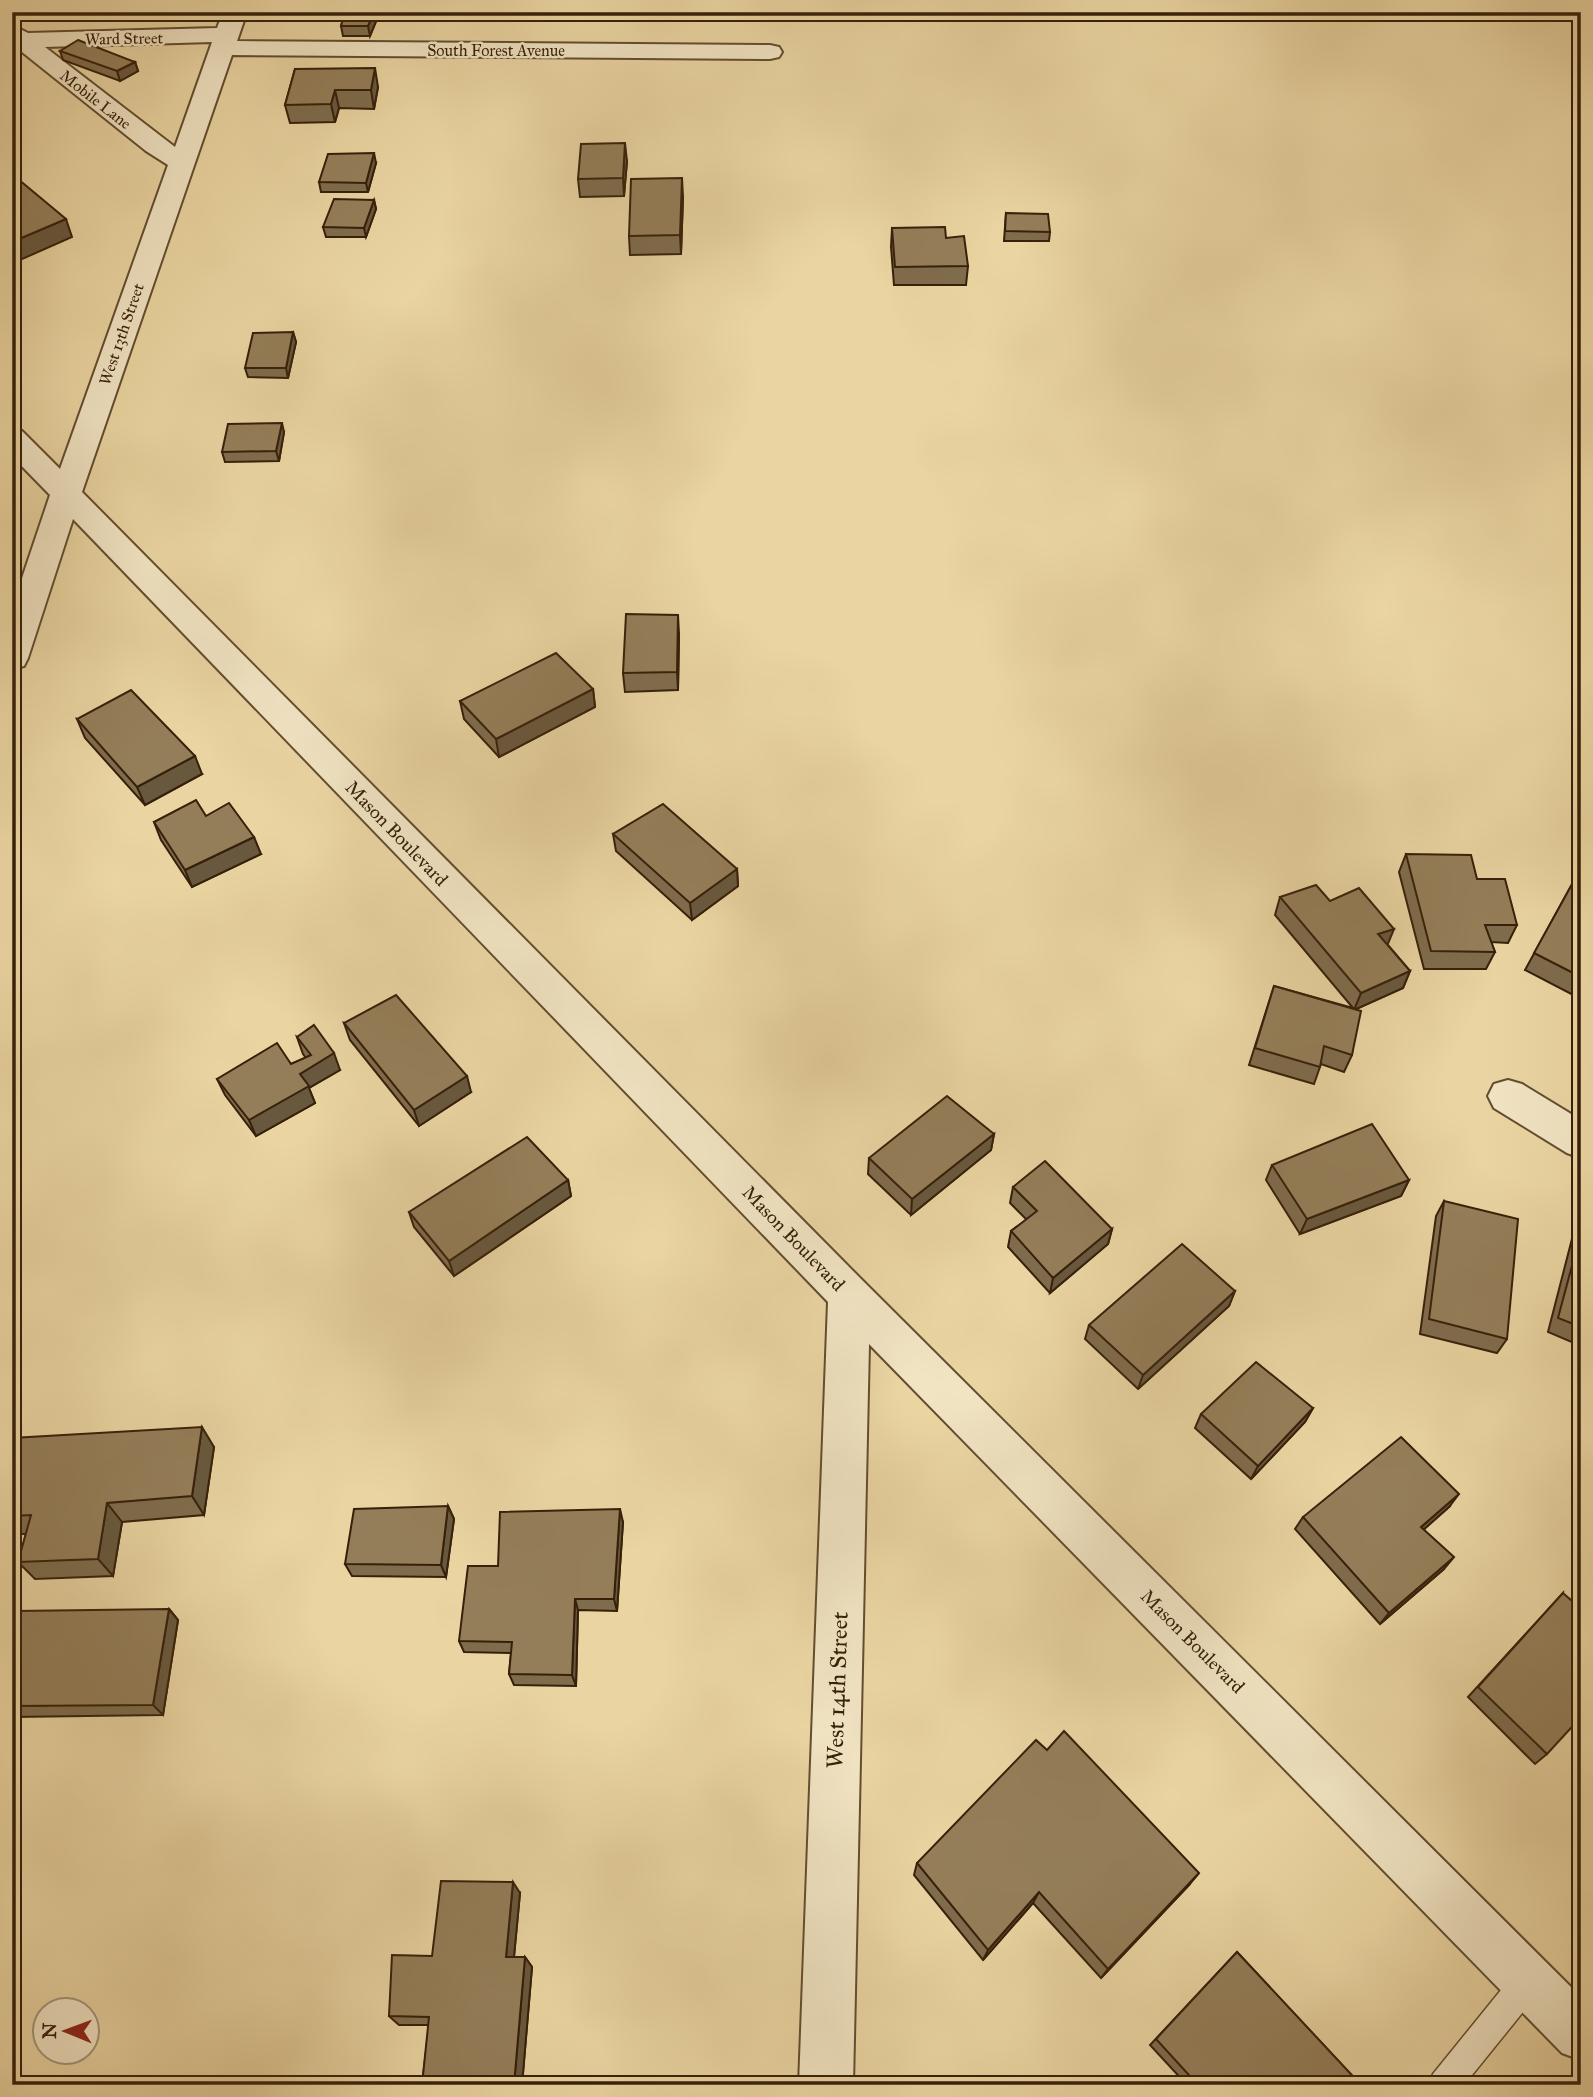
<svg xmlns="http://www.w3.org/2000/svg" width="1593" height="2097" font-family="'IM FELL Great Primer',serif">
	<rect width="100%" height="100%" fill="#ead5a2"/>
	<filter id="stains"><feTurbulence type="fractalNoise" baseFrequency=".00286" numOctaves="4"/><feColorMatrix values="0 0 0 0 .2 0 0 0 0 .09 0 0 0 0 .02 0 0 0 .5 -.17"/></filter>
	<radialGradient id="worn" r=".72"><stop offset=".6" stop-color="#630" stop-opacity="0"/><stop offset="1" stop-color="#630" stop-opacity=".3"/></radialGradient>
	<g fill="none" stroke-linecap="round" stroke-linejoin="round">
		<defs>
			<g id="lane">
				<path d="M907,12H1396L1389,16H914Z"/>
				<path d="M1529,1965L1540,1969L1544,1980L1540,1991L1464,2085H1428L1433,2074L1518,1969Z"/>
			</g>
			<g id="street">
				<path d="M223,12H247L237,41L770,45L779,47L782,52L779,57L770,59L232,55L82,492L864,1282L1581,1997V2060L1562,2053L869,1344L853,2085H799L828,1302L73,519L28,658L24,666L12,669V608L50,495L12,456V429L22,431L60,469L168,165L146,151L12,44V25L28,33L217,28ZM212,42L175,147L45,47Z"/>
				<path d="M1508,1080L1522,1084L1581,1120V1158L1567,1153L1494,1108L1488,1096L1494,1084Z"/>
			</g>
		</defs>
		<use href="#lane" stroke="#634d30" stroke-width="3"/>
		<use href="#street" stroke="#634d30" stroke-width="4"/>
		<use href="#lane" fill="#f1e4c3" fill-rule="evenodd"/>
		<use href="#street" fill="#f1e4c3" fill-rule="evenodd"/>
	</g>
	<g fill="#7f6c4d" stroke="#36200a" stroke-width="2">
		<path d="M345,12H375L377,19L370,36H343L341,26Z"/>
		<path d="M60,51L135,62L138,71L120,81L63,60Z"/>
		<path d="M295,69L378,87L374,109L339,108L335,122L290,123L285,105Z"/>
		<path d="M627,161L624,196L580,197L578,179Z"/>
		<path d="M376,163L368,192H321L319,182Z"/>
		<path d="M683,197L681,254L630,255L629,236Z"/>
		<path d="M374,200L376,209L366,237H326L323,227Z"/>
		<path d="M1006,213L1050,232L1049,241H1004Z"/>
		<path d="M892,228L946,238L968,266L966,285H894L891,247Z"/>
		<path d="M293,332L296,342L288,378L248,377L245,368Z"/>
		<path d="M284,432L279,461L225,462L222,452Z"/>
		<path d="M679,634L678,690L625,692L623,673Z"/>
		<path d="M593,689L595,707L499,757L464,719L460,701Z"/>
		<path d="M77,719L202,774L145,805L85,738Z"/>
		<path d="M206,816L261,854L192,887L161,840L154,822Z"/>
		<path d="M613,834L737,869L738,886L692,920L616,851Z"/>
		<path d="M1406,854L1477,879L1517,925L1508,943L1491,942L1495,952L1486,969H1424L1399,872Z"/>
		<path d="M1576,877L1581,880V999L1525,970Z"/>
		<path d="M1280,897L1330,901L1388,945L1410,971L1403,988L1356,1009L1352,1055L1344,1072L1321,1064L1314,1084L1249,1065L1274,986L1353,1008L1275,915Z"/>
		<path d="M344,1023L471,1092L419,1126L350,1040Z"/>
		<path d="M297,1037L340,1070L309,1088L315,1103L256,1136L225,1095L217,1079L291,1064L306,1058L303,1054Z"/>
		<path d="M994,1134L991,1150L911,1215L868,1174L869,1158Z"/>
		<path d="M1272,1165L1409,1180L1401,1196L1300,1234L1266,1180Z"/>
		<path d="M568,1180L571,1196L454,1276L414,1227L409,1212Z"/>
		<path d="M1013,1187L1112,1229L1108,1244L1050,1293L1008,1247L1011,1231L1027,1220L1010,1203Z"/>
		<path d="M1444,1201L1507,1339L1497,1353L1420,1334L1436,1216Z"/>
		<path d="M1581,1222V1346L1548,1332L1574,1231Z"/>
		<path d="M1235,1291L1229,1306L1138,1389L1085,1339L1089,1325Z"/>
		<path d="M1313,1408L1305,1422L1251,1479L1195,1428L1201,1414Z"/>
		<path d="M12,1438L214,1447L204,1515L122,1522L113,1576L35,1579L18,1562L26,1534H12Z"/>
		<path d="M448,1506L454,1519L446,1577L352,1576L345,1564Z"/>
		<path d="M1449,1507L1424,1529L1444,1569L1380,1624L1295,1529L1303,1517Z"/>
		<path d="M623,1522L617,1611L578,1610L576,1686L514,1685L509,1674L511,1653L464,1652L459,1641L498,1566Z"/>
		<path d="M1563,1593L1547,1754L1535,1764L1468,1697Z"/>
		<path d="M169,1609L178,1620L163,1715L12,1717V1631Z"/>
		<path d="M917,1863L1189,1885L1101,1978L1033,1903L983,1960L914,1875Z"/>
		<path d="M520,1893L514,1957H525L532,1967L522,2085H422L429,2025H399L389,2016L432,1956Z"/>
		<path d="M1237,1952L1361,2085H1187L1150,2045Z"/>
	</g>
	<g fill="#68583e" stroke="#36200a" stroke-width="2">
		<path d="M374,12H375L377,19L370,36L368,26Z"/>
		<path d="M135,62L138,71L120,81L117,71Z"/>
		<path d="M375,68L378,87L374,109L371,90Z"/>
		<path d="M335,90L339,108L335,122L331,104Z"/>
		<path d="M625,143L627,161L624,196L623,178Z"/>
		<path d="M374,153L376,163L368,192L366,183Z"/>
		<path d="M682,178L683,197L681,254L680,235Z"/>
		<path d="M374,200L376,209L366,237L364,228Z"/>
		<path d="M66,219L72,237L13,263L12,242Z"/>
		<path d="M293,332L296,342L288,378L286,368Z"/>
		<path d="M282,423L284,432L279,461L276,451Z"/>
		<path d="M678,615L679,634L678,690L677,672Z"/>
		<path d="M593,689L595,707L499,757L496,739Z"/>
		<path d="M195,756L202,774L145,805L137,787Z"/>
		<path d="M254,837L261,854L192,887L185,870Z"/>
		<path d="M737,869L738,886L692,920L690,903Z"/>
		<path d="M1394,929L1387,946L1378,934Z"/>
		<path d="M1410,971L1403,988L1354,1010L1361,993Z"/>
		<path d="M334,1053L340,1070L309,1088L315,1103L256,1136L249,1120L300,1074Z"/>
		<path d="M467,1076L471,1092L419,1126L414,1110Z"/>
		<path d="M994,1134L991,1150L911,1215L912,1199Z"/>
		<path d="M568,1180L571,1196L454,1276L449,1261Z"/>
		<path d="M1409,1180L1401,1196L1300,1234L1307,1219Z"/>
		<path d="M1112,1229L1108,1244L1050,1293L1053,1278Z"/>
		<path d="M1235,1291L1229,1306L1138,1389L1143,1375Z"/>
		<path d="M1313,1408L1305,1422L1251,1479L1258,1466Z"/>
		<path d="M202,1427L214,1447L204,1515L192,1496Z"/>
		<path d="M1459,1494L1449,1507L1412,1540L1421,1527Z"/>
		<path d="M107,1503L122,1522L113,1576L98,1559Z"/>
		<path d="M448,1506L454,1519L446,1577L441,1565Z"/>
		<path d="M620,1509L623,1522L617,1611L614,1599Z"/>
		<path d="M1454,1557L1444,1569L1380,1624L1389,1613Z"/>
		<path d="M575,1599L578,1610L576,1686L572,1675Z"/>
		<path d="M169,1609L178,1620L163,1715L153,1705Z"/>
		<path d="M1199,1873L1189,1885L1101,1978L1108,1969Z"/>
		<path d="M513,1882L520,1893L513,1967L506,1957Z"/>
		<path d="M1039,1892L1033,1903L983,1960L988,1950Z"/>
		<path d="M525,1957L532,1967L522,2085H514Z"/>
	</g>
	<g fill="#947e59" stroke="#36200a" stroke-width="2">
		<path d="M345,12H374L368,26H341Z"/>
		<path d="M78,40L135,62L117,71L60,51Z"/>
		<path d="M375,68L371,90H335L331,104L285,105L295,69Z"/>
		<path d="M625,143L623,178L578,179L581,144Z"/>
		<path d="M374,153L366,183L319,182L328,154Z"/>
		<path d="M12,174L66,219L12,242Z"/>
		<path d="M682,178L680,235L629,236L631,179Z"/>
		<path d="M334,199L374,200L364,228L323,227Z"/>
		<path d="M1006,213L1048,214L1050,232L1005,231Z"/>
		<path d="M945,227L946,238L964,236L968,266L895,267L892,228Z"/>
		<path d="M293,332L286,368H245L253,333Z"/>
		<path d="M282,423L276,451L222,452L228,424Z"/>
		<path d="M626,614L678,615L677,672L623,673Z"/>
		<path d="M556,653L593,689L496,739L460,701Z"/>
		<path d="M131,690L195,756L137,787L77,719Z"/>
		<path d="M196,800L206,816L229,803L254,837L185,870L154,822Z"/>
		<path d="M663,804L737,869L690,903L613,834Z"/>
		<path d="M1406,854L1471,855L1477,879H1505L1517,925H1485L1495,952L1431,951Z"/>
		<path d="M1576,877L1581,880V977L1534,953Z"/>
		<path d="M1316,885L1330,901L1359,888L1394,929L1378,934L1410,971L1361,993L1280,897Z"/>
		<path d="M1274,986L1361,1011L1352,1055L1324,1046L1320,1067L1255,1048Z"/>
		<path d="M396,995L467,1076L414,1110L344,1023Z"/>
		<path d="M314,1025L334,1053L300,1074L309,1086L249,1120L217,1079L277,1043L291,1064L311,1055L297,1037Z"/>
		<path d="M947,1096L994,1134L912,1199L869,1158Z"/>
		<path d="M1372,1124L1409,1180L1307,1219L1272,1165Z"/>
		<path d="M527,1137L568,1180L449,1261L409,1212Z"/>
		<path d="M1045,1161L1112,1229L1053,1278L1011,1231L1037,1211L1013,1187Z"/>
		<path d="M1444,1201L1518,1219L1507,1339L1429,1319Z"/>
		<path d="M1581,1232V1327L1558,1318Z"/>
		<path d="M1182,1244L1235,1291L1143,1375L1089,1325Z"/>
		<path d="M1256,1362L1313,1408L1258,1466L1201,1414Z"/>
		<path d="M202,1427L192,1496L107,1503L98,1559L18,1562L31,1515L12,1516V1438Z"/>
		<path d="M1401,1437L1459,1494L1421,1527L1454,1557L1389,1613L1303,1517Z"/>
		<path d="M448,1506L441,1565L345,1564L354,1509Z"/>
		<path d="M620,1509L614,1599H575L572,1675L509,1674L512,1642L459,1641L468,1566H498L500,1512Z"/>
		<path d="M1563,1593L1581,1609V1717L1547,1754L1478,1687Z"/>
		<path d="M169,1609L153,1705L12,1706V1631L16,1611Z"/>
		<path d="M1064,1731L1199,1873L1108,1969L1039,1892L988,1950L917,1863L1036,1740L1047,1750Z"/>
		<path d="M441,1881L513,1882L506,1957H525L514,2085H422L429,2017L389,2016L392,1955L432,1956Z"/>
		<path d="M1237,1952L1361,2085H1198L1156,2039Z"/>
	</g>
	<g text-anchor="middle" stroke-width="5" stroke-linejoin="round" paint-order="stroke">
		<g font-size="16" fill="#36200a" stroke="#f1e4c3">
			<text transform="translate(124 38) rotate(-1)" y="6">Ward Street</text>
			<text x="496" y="56">South Forest Avenue</text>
			<text transform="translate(96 99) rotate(38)" y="6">Mobile Lane</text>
			<text transform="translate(121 334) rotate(-71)" y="6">West 13th Street</text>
		</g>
		<g font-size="19" fill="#36200a" stroke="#f1e4c3">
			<text transform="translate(397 833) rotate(46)" y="7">Mason Boulevard</text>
			<text transform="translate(794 1238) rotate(46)" y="7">Mason Boulevard</text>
			<text transform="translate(1193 1641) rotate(45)" y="7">Mason Boulevard</text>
		</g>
		<g font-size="23" fill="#36200a" stroke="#f1e4c3">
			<text transform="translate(837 1690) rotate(-88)" y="8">West 14th Street</text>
		</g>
	</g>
	<rect width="1593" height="2097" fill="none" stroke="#ead5a2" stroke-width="42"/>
	<rect x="14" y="14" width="1565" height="2069" fill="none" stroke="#36200a" stroke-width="3.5"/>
	<rect x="21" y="21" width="1551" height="2055" fill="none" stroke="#36200a" stroke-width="2"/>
	<g transform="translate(66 2031) rotate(271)"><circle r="33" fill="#f1e4c3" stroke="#a69679" stroke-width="2"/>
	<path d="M0-5L12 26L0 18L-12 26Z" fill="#8f2418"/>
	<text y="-10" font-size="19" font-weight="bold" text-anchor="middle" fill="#36200a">N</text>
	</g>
	<rect width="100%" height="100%" filter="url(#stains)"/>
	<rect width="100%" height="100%" fill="url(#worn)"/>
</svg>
